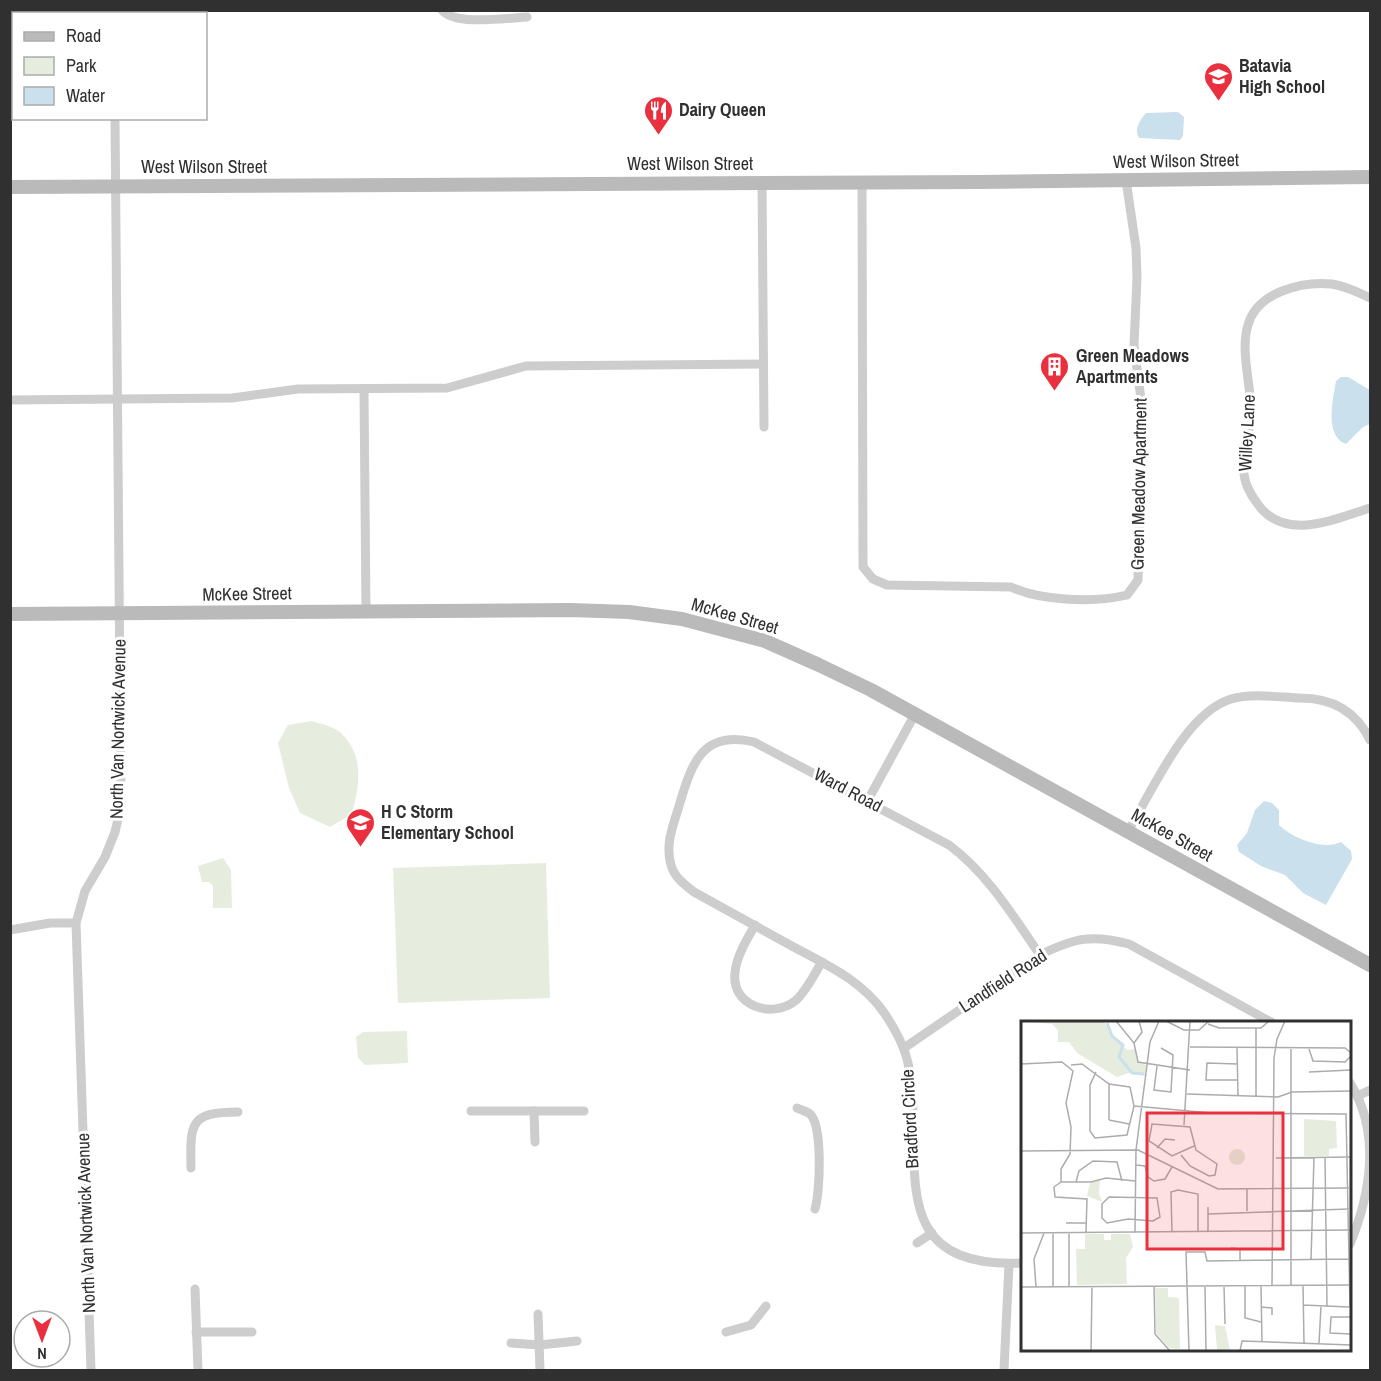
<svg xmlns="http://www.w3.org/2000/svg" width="1381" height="1381" font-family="'Archivo Narrow',sans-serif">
	<rect width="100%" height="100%" fill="#fff"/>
	<g fill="#e6edde">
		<path d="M312,721C321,724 336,727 342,734C365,757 359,786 352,814L330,827L300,813L289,788L278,743L288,725Z"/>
		<path d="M223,858L231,870L232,908H213V886L209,882H202L198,866Z"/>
		<path d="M546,863L550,998L398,1003L393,868Z"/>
		<path d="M407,1031L408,1063L365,1065L358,1058L356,1037L363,1032Z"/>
	</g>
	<g fill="#cae0ed">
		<path d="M1178,112L1184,117L1183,136L1180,140L1139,138C1134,129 1139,121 1146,113Z"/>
		<path d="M1341,377H1348L1370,390V424L1363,427L1346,444C1324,436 1333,399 1336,381Z"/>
		<path d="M1264,801L1272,803L1279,810V825C1292,838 1324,851 1341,842L1351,851L1352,859L1326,905L1303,893L1285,875L1261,866L1239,852L1237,845L1247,833L1255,810Z"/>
	</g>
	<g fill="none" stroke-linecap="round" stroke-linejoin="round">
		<g stroke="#cdcdcd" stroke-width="9">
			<path d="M114,10V14"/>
			<path d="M442,10C454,26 508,18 527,17"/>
			<path d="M762,182L764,427"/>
			<path d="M862,182L863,567L873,579L887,585L1011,587C1041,601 1094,603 1127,595L1138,580L1142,407L1134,345L1137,278L1136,248L1126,180"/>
			<path d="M1370,298C1358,292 1345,286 1332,284C1302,281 1257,292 1248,325C1240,351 1251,384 1251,411C1251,433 1241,453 1244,474C1245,485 1251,495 1257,503C1284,543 1335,519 1370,508"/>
			<path d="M364,391L366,611"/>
			<path d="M10,400L232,398L298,389L447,388L526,366L763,364"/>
			<path d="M868,800L915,714"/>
			<path d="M1128,831C1152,792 1185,713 1231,699C1252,693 1277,697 1300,698C1331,698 1356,711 1370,740"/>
			<path d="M755,925C747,939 736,957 735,973C731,1006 772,1019 795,1001C806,992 814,974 822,962"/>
			<path d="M10,930L50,923H76"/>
			<path d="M904,1048L1040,955C1074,938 1091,934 1129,944L1271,1022"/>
			<path d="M1350,1083C1381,1132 1371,1193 1350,1244"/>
			<path d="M1358,1096L1370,1090"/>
			<path d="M797,1108C801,1110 807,1111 810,1114C823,1125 820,1193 815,1209"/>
			<path d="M471,1111H584"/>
			<path d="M534,1111L535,1142"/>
			<path d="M191,1168C190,1123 190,1112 238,1112"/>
			<path d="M917,1243L932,1233"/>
			<path d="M1022,1263C877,1269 927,1156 908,1063C904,1045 895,1029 885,1014C862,980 825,964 790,945C758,927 726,910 694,892C685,885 674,877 671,865C665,844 673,826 679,806C691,766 701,729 754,742L949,845C988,874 1013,916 1040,955"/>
			<path d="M195,1289L198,1370"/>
			<path d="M538,1314L540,1370"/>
			<path d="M196,1332H252"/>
			<path d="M726,1332L751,1325L766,1306"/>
			<path d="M511,1343L540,1345L577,1341"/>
			<path d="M91,1370L76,923L85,891L105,857L115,832L121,806L115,118"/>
			<path d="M1004,1370L1009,1264"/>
		</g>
		<g stroke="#bababa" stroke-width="14">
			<path d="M10,187L980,182L1370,177"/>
			<path d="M10,614L570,610L629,612L682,619L765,641L819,665L871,690L1370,965"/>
		</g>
	</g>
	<defs>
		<symbol id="school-pin" viewBox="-11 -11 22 30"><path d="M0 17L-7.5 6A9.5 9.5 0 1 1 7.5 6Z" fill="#ea303f" stroke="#fff"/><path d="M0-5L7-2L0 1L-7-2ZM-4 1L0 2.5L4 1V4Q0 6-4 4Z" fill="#fff"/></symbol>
		<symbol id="restaurant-pin" viewBox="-11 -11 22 30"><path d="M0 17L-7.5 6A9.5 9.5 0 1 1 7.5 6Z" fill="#ea303f" stroke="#fff"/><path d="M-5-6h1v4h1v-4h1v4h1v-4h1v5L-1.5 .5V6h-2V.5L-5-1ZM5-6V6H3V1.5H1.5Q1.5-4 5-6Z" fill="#fff"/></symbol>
		<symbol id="building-pin" viewBox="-11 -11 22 30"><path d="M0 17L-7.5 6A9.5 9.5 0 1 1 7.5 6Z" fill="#ea303f" stroke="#fff"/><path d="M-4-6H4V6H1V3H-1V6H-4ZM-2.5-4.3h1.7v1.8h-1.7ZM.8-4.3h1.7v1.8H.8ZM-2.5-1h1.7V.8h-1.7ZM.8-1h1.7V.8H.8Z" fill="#fff"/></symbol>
	</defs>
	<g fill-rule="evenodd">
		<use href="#school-pin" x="1202" y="60" width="33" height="45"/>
		<use href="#restaurant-pin" x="642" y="94" width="33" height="45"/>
		<use href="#building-pin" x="1038" y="350" width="33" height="45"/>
		<use href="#school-pin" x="344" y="806" width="33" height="45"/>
	</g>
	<g text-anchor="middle" stroke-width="6" stroke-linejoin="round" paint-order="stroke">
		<g font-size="18" font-weight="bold" fill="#303030" stroke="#fff" text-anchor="start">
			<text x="1239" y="72">Batavia<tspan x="1239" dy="21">High School</tspan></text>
			<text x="679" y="116">Dairy Queen</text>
			<text x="1076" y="362">Green Meadows<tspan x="1076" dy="21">Apartments</tspan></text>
			<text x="381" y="818">H C Storm<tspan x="381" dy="21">Elementary School</tspan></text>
		</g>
		<g font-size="18" fill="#303030" stroke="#fff">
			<text transform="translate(1176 161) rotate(-1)" y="6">West Wilson Street</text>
			<text x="690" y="170">West Wilson Street</text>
			<text x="204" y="173">West Wilson Street</text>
			<text transform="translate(1247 433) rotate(-87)" y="6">Willey Lane</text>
			<text transform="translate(1139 484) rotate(-89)" y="6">Green Meadow Apartment</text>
			<text transform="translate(247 594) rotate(-1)" y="6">McKee Street</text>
			<text transform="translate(735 616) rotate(16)" y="6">McKee Street</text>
			<text transform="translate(118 729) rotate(-89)" y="6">North Van Nortwick Avenue</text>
			<text transform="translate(848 790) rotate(28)" y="6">Ward Road</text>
			<text transform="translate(1172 835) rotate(29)" y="6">McKee Street</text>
			<text transform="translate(1003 981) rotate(-33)" y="6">Landfield Road</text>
			<text transform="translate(910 1119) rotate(-93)" y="6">Bradford Circle</text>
			<text transform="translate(86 1223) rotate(-92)" y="6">North Van Nortwick Avenue</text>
		</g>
	</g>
	<g transform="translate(1021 1021)">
		<rect width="330" height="330" fill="#fff"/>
		<path d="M0,0H83L90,15L106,29L114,28L116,40L125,44L124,55L111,51L96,56L56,32L48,21H37V9L31,3ZM283,98L315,100L316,127L308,128V135H283ZM208 136a8 8 0 1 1 16 0a8 8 0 1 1-16 0ZM79,159L78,172L81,181L66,175L69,162ZM64,213H83V219H90V213H109L112,226L105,237L106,263L56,264L55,228H64ZM134,267H147V276L158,277L159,328L148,327L135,312ZM194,304L204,305L209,329H196Z" fill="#e6edde"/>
		<path fill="none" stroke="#cae0ed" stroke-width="3" d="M86,2L91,15L102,24L98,36L111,52L123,53"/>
		<path fill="none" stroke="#acacac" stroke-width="1.5" d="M95,0L113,22L117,41L169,49M145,0L163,9H178L188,0M187,3L198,7H240L248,0M235,7V75M113,22L121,11L118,0M169,26L324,27L330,32M216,26L217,75M270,28V264M288,28L292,40L324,41L330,35M0,43L41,41L52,50L45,82L50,106L49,133L40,148V161M217,43L186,42L185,59H217M50,44L61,43L88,63L109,66M136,45L133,69L150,71L152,34L140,27M75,51L69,64V110L74,117L106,114L113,85L109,66M288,51L330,49M88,63V99M166,73L257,76L271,71L330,70M113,85L190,92L325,93L329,286M88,99L108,103M163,104L169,0M136,127L144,118L154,119M0,130L117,129L197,168L328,167M160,134L169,145L188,155L194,154L196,143L175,129L169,106L131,103L128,120L151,135L173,125M304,136L306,285M255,137L330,136M115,144L124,145L127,156L133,160L144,158L151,146M40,161L33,166L34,176L66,178L65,211M40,161H70L85,157L114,160M55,161L58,150L72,140L96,141L101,160M226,168V190M88,176L136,177L139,196L132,200L107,198L86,202L81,197V183ZM187,186V210M187,193L328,188M45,202H65M114,211L115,129L129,21L138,0M151,211L150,171L157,169L177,173V210M0,212L330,209M32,212V266M48,212V266M210,227L219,228V239M290,239L293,136M240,264L241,321M251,264L253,37L256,18L264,0M282,264L283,322M133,265L134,313L149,330M184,265L185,330M203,265L204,303M224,265V297L240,301M0,266L330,264M15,266L13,238L23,212M282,284L328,286M240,286L251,287V294M330,296H310L309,312L330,313M298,322L300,285M70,330L71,266M168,330L165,231H184L186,240L328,238M219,330L221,320L330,324"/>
		<path fill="#ea303f" fill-opacity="0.15" stroke="#ea303f" stroke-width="3" d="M126,92H262V228H126Z"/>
		<rect width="330" height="330" fill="none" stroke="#303030" stroke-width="3"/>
	</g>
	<rect width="1381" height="1381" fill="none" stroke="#303030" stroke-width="24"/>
	<rect x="12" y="12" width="195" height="108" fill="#ffffff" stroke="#acacac" stroke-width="1.5"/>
	<rect x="24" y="32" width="30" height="9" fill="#bababa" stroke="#acacac" stroke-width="1.5"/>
	<text x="66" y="42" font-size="18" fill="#303030">Road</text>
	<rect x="24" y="57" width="30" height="18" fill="#e6edde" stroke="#acacac" stroke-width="1.5"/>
	<text x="66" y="72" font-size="18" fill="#303030">Park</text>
	<rect x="24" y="87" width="30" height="18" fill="#cae0ed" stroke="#acacac" stroke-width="1.5"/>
	<text x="66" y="102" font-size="18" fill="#303030">Water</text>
	<g transform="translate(42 1339) rotate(180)"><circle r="28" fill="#ffffff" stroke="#acacac" stroke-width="1.5"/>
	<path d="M0-4.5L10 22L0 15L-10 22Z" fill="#ea303f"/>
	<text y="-9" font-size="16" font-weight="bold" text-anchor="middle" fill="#303030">N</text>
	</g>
</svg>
